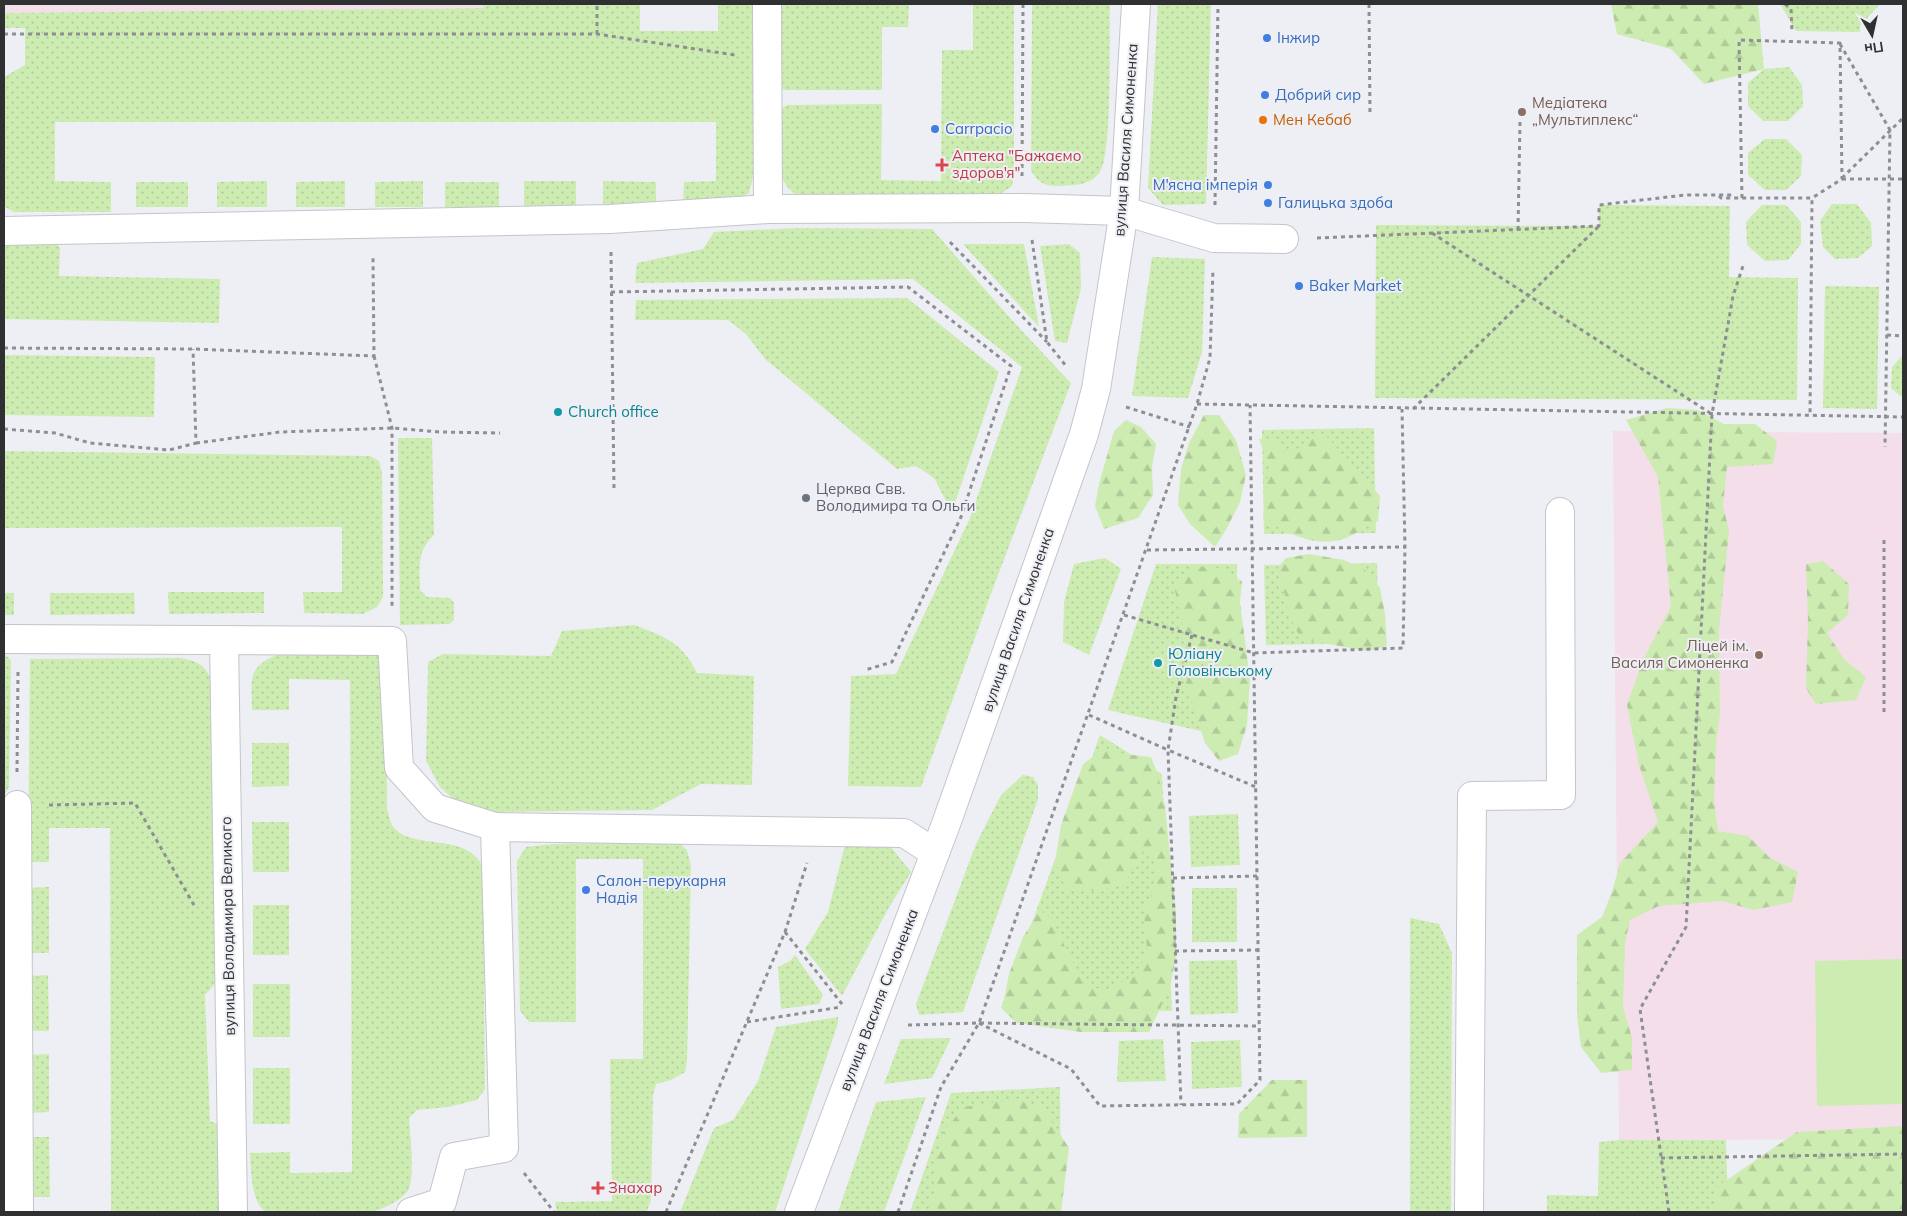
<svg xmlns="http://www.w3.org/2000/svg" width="1907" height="1216" font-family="Mulish,sans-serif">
	<defs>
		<pattern id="grass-dots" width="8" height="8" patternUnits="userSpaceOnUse" patternTransform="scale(1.25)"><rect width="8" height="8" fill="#cdecb1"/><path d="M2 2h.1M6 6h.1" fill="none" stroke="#b0cb99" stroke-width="1.8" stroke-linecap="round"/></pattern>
		<pattern id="forest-firs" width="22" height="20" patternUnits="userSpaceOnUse" patternTransform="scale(1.25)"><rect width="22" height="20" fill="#cdecb1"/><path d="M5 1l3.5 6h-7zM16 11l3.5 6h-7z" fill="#b0cb99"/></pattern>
	</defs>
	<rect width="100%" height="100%" fill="#edeff5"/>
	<g fill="#f4deea">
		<path d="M4,4H531L483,8L4,13Z"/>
		<path d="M1613,431L1903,433V1139L1619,1140Z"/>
	</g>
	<g fill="url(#grass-dots)">
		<path d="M483,4H640V31H718V4H753V177L749,193L731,204L683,207L684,182L716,181V122H55V181L111,182V212H14L5,207L4,205V77L25,65V28H4V13L483,8Z"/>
		<path d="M778,4H909L908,27H882V90H784L777,83Z"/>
		<path d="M973,4H1014V171L1012,186L997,196L796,195L787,187L780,174L778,111L787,105L882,104L881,180L941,181L942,50H973Z"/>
		<path d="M1032,4H1110C1109,34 1113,152 1100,172C1090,186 1074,185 1058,186C1046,187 1036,181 1031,170Z"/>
		<path d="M1158,4H1211L1206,204L1163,205L1148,188Z"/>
		<path d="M1780,4H1880L1860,26V32L1796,31Z"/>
		<path d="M1789,67L1802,85L1803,106L1788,121H1763L1748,106V83L1764,69Z"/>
		<path d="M1765,139H1786L1802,155L1801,176L1786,190H1765L1748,175V153Z"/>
		<path d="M267,181V207H217V182Z"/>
		<path d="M345,181V207H296V182Z"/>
		<path d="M423,181V207H375V182Z"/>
		<rect x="524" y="181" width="52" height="26"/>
		<path d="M603,181L656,182V207H603Z"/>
		<rect x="136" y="182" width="52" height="25"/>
		<rect x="445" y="182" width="54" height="25"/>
		<path d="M1832,204H1857L1871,223L1872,246L1858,258L1835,259L1823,247L1820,221Z"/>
		<path d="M1599,205L1730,206L1729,277L1798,278L1797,400L1375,398L1376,225L1599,226Z"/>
		<path d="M1762,205H1786L1801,222V244L1788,260L1765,261L1747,245L1746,222Z"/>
		<path d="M797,228L932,229L1010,318L1071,383L989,599L921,787L848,786L851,676L896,674L970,518L1022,367L913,279L635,283L637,263L703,249L714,232Z"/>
		<path d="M4,240L54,241L60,248L59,276L220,279L219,323L4,319Z"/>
		<path d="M963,244H1024L1039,327Z"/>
		<path d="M1069,244L1080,253L1081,288L1067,343L1055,341L1040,246Z"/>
		<path d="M1152,257L1205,259L1202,352L1188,398L1132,396Z"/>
		<path d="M1825,286L1879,287L1877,409L1823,408Z"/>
		<path d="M907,298L999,372L952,512L934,478L916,466L897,469L765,359L746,334L728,320H635L636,300Z"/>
		<path d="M4,355L155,357L154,417L4,415Z"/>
		<path d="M1903,355V398L1891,388L1892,367Z"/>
		<path d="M1374,428L1376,533L1264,534L1262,430Z"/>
		<path d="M398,438H432L434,535C416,552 420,567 420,590L427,597L450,598L454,603V620L449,624L400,625Z"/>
		<path d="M4,451L370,456L379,461L382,472L383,597L377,607L363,614L304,613L303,592H342V527L4,528Z"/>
		<path d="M1105,558L1121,569L1089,655L1063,642L1064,602L1074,564Z"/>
		<path d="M1377,563L1379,643L1266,645L1264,565Z"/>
		<path d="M1156,564H1237L1236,739L1108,710Z"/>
		<path d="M168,592H264V613L169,614Z"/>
		<rect x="4" y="593" width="10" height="22"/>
		<path d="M50,593H134L135,614L50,615Z"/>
		<path d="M634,625C664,636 683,643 697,673L754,676L752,785L701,784L652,810L496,812L463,808L440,787L426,761L428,662L443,654L551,656L562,631Z"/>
		<path d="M380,653L386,667L387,809C389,814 390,824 394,828C414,850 461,833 480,862C482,865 482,872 483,877L485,1089L477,1100L448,1107L417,1110L409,1118C410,1135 416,1179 407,1192C400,1201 384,1208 373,1212H266C251,1203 251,1169 250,1153L290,1152V1173L352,1172L350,680L289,679V710H252C252,679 246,667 279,654Z"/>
		<path d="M4,654L11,660L9,787L4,795Z"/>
		<path d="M181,658C205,663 205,667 216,689L220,978L205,995L210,1121L222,1126L223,1212H111L110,828H49V862H28L30,659Z"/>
		<path d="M1100,735L1162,774L1172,1011L1001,1008Z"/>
		<path d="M252,743H289V786L252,787Z"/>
		<path d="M1023,775L1033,777L1038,785V799L963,1012L919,1015L916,1004L976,844L1001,795Z"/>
		<path d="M1238,814L1240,865L1191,867L1189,816Z"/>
		<path d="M252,822H289V872H253Z"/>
		<path d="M4,838L8,1212H4Z"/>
		<path d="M678,842L687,850L691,866L687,1061L685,1072L671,1080L656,1084L653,1095L651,1200L647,1211L557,1212L555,1202L612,1201L610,1059H643V859H576V1022H529L520,1011L517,861L526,847L552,844Z"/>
		<path d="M845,845L890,846L911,872L888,909L842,996L805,949L828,912Z"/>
		<path d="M49,887V953H28L27,888Z"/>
		<rect x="1192" y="888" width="45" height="54"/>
		<rect x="253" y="905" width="36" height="50"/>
		<path d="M1410,918L1439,924L1452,953L1451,1212H1410Z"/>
		<path d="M795,955L823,995L819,1004L781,1009L778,967L790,961Z"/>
		<path d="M1237,960L1238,1013L1190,1015L1189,961Z"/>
		<path d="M48,975L49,1031H28V976Z"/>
		<rect x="253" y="984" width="37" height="53"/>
		<path d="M838,1017V1023L775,1212H680L714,1128L733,1120L758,1081L776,1027Z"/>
		<path d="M951,1038L932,1078L884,1084L901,1039Z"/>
		<path d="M1163,1039L1166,1081L1117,1082L1119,1041Z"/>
		<path d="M1240,1040L1242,1087L1192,1089L1191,1042Z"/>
		<path d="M49,1054V1112L28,1113V1055Z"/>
		<rect x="253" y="1068" width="37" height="56"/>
		<path d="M1060,1087L1061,1212H910L951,1093Z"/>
		<path d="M926,1097L884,1212H838L876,1102Z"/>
		<path d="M28,1137H49L50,1197H28Z"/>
		<path d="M1619,1140H1726L1728,1212H1547V1195L1598,1196L1599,1142Z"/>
	</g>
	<g fill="url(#forest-firs)">
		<path d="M1611,4H1758L1764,69L1704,84L1671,49L1617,34Z"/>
		<path d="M1667,408L1698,410L1724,424H1755L1777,441L1773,464L1727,467L1723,505L1729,531L1719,629L1720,714L1716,745L1714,801L1718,831L1748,836L1770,858L1798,872L1792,902L1753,910L1722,901L1659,906L1630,920L1625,943L1623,1007L1632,1038V1070L1601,1073L1581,1047L1577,1016V935L1602,917L1612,892L1620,863L1658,822L1639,765L1627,705L1643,660L1671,606L1658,477L1626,420Z"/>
		<path d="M1204,415H1219L1236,440L1246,475L1240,502L1227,528L1215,547L1190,524L1178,505L1181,469L1189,443Z"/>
		<path d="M1126,420L1141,427L1156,444L1152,467L1153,495L1138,518L1104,529L1095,506L1099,484L1114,431Z"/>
		<path d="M1318,433L1326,436L1380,496L1378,521C1367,526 1355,535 1343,539C1315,548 1287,533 1263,519L1269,464L1259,439L1272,438L1286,455L1306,444Z"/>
		<path d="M1309,554L1344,560L1365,570L1380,588L1385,614L1387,646L1367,651L1301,639L1288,614L1284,590L1277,569L1286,558Z"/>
		<path d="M1823,561L1849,584L1848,615L1827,633L1845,660L1866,677L1856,700L1816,704L1806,688L1808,621L1806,564Z"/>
		<path d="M1213,566L1242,581L1240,602L1250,680L1247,725L1238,754L1219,761L1205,743L1186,684L1190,660L1174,586L1190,567Z"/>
		<path d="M1104,749L1124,754L1151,757L1158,775L1165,806L1176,914V957L1170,987L1149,1032H1081L1017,1023L1001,1008L1003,1005L1009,974L1023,937L1040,910L1056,924L1054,925L1085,986L1106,990L1137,975L1147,951L1144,911L1153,890L1155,862L1143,851L1124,885L1095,891L1066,890L1055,862L1061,825L1083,764Z"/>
		<path d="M1272,1080H1307V1137L1238,1138L1239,1114Z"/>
		<path d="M1018,1101L1043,1108L1069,1148L1061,1212H928L934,1194L936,1162L944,1131L964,1107L995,1102Z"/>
		<path d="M1903,1126V1212H1716L1715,1188L1797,1132Z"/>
	</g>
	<path fill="#cdecb1" d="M1903,959V1104L1817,1106L1815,961Z"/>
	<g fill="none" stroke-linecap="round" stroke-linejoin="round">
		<defs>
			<g id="minor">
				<path d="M767,4L768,209"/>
				<path d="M4,231L610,219L768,209L1024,208L1124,211L1214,238L1284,239"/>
				<path d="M4,639L392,641L399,768L435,808L495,827L904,833L935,853"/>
				<path d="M224,640L233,1212"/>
				<path d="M17,805L19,1212"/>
				<path d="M411,1212L442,1202L454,1157L504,1148L495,827"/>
				<path d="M799,1212L946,824L1084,434L1096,389L1124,211L1136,4"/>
				<path d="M1469,1212L1472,796L1561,795L1560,512"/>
			</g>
		</defs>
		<use href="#minor" stroke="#c3c5cb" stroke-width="30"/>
		<g stroke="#8e8f93" stroke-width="3" stroke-dasharray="4 4" stroke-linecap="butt">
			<path d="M1369,4L1370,115"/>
			<path d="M1785,4L1791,9L1792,31"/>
			<path d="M4,34H597L735,55"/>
			<path d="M597,34V4"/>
			<path d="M1840,44L1890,130L1885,447"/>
			<path d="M1022,176L1023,4"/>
			<path d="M1842,178L1903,118"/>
			<path d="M1842,179H1903"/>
			<path d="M1719,196L1721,198H1812L1810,415"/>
			<path d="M1742,198L1739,40L1840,43L1842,179L1812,198"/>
			<path d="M1215,205L1218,4"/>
			<path d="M1518,230L1520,121"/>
			<path d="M1432,233L1710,413"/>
			<path d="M1317,238L1599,226V205L1685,195H1732"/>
			<path d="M1032,240L1047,342L1066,366"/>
			<path d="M950,242L1047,342"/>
			<path d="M611,252L614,489"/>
			<path d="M611,292L908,287L1011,366L961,517L892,662L865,670"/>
			<path d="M1887,335L1903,336"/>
			<path d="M4,348L193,349L374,356L373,257"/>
			<path d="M374,356L392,428V608"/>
			<path d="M1197,404L1903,417"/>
			<path d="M1126,407L1190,427"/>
			<path d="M1413,409L1599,226"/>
			<path d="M4,429L55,433L90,443L169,450L196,443L193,349"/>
			<path d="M196,443L280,432L392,428L440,432L500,433"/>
			<path d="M1147,550L1405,547"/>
			<path d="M1124,615L1254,653L1403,648L1405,547L1402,409"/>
			<path d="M1192,635L1176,697L1168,750L1256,787"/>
			<path d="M1884,712V536"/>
			<path d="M1089,715L1168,750L1181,1105"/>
			<path d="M17,772L18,671"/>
			<path d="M49,805L135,803L194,905"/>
			<path d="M1173,878L1257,876"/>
			<path d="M785,932L842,1004"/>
			<path d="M1175,951L1259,950"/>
			<path d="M747,1022L841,1007"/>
			<path d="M979,1023L1071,1069L1100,1106L1237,1104L1260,1080L1250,405"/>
			<path d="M908,1025L979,1023L1259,1026"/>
			<path d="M1661,1158L1903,1154"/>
			<path d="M524,1173L554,1212"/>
			<path d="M666,1212L785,932L807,863"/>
			<path d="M898,1212L941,1087L979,1023L1197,404L1210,358L1213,269"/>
			<path d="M1669,1212L1640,1009L1686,927L1712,414L1733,296L1744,263"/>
		</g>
		<use href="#minor" stroke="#fff" stroke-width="28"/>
	</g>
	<g fill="#3f7fe0" stroke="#edeff5" stroke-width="2">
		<circle cx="1267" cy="38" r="5"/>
		<circle cx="1265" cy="95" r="5"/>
		<circle cx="935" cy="129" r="5"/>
		<circle cx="1268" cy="185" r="5"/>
		<circle cx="1268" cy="203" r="5"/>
		<circle cx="1299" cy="286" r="5"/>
		<circle cx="586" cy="890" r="5"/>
	</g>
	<g fill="#8d6e63" stroke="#edeff5" stroke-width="2">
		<circle cx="1522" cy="112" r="5"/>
		<circle cx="1759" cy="655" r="5"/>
	</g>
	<circle fill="#e8710a" stroke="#edeff5" stroke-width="2" cx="1263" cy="120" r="5"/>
	<g fill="#e0444e" stroke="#edeff5" stroke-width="2">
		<path d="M939.5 157.5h5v5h5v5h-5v5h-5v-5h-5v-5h5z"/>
		<path d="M595.5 1180.5h5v5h5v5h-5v5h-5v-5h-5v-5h5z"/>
	</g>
	<g fill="#0f9aa8" stroke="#edeff5" stroke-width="2">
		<circle cx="558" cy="412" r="5"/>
		<circle cx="1158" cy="663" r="5"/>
	</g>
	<circle fill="#6b7280" stroke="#edeff5" stroke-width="2" cx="806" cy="498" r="5"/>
	<g text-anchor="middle" stroke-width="4" stroke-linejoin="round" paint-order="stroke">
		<g font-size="15" fill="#366cbe" stroke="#edeff5" text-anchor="start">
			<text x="1277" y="43">Інжир</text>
			<text x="1275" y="100">Добрий сир</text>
			<text x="945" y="134">Carrpacio</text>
			<text x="1258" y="190" text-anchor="end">М'ясна імперія</text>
			<text x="1278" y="208">Галицька здоба</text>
			<text x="1309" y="291">Baker Market</text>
			<text x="596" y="886">Салон-перукарня<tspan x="596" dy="17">Надія</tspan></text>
		</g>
		<g font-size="15" fill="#785e54" stroke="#edeff5" text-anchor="start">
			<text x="1532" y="108">Медіатека<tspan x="1532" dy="17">„Мультиплекс“</tspan></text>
			<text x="1749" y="651" text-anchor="end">Ліцей ім.<tspan x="1749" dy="17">Василя Симоненка</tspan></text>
		</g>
		<g font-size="15" fill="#c56008" stroke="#edeff5" text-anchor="start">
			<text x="1273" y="125">Мен Кебаб</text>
		</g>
		<g font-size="15" fill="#2f3032" stroke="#edeff5">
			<text transform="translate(1126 140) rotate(-86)" y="5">вулиця Василя Симоненка</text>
			<text transform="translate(1018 620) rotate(-71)" y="5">вулиця Василя Симоненка</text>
			<text transform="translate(228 926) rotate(-91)" y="5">вулиця Володимира Великого</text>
			<text transform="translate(879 1000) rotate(-69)" y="5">вулиця Василя Симоненка</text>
		</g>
		<g font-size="15" fill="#be3a42" stroke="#edeff5" text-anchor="start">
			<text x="952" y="161">Аптека "Бажаємо<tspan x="952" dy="17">здоров'я"</tspan></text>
			<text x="608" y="1193">Знахар</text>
		</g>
		<g font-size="15" fill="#0d838f" stroke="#edeff5" text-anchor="start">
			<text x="568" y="417">Church office</text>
			<text x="1168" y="659">Юліану<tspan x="1168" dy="17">Головінському</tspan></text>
		</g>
		<g font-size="15" fill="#5b616d" stroke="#edeff5" text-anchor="start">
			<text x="816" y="494">Церква Свв.<tspan x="816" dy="17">Володимира та Ольги</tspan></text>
		</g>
	</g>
	<rect width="1907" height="1216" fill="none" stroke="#2f3032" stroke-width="10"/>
	<g transform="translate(1872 35) rotate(171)" stroke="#edeff5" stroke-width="4" paint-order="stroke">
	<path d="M0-4L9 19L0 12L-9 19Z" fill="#2f3032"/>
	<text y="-8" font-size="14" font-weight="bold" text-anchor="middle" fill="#2f3032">Пн</text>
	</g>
</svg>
